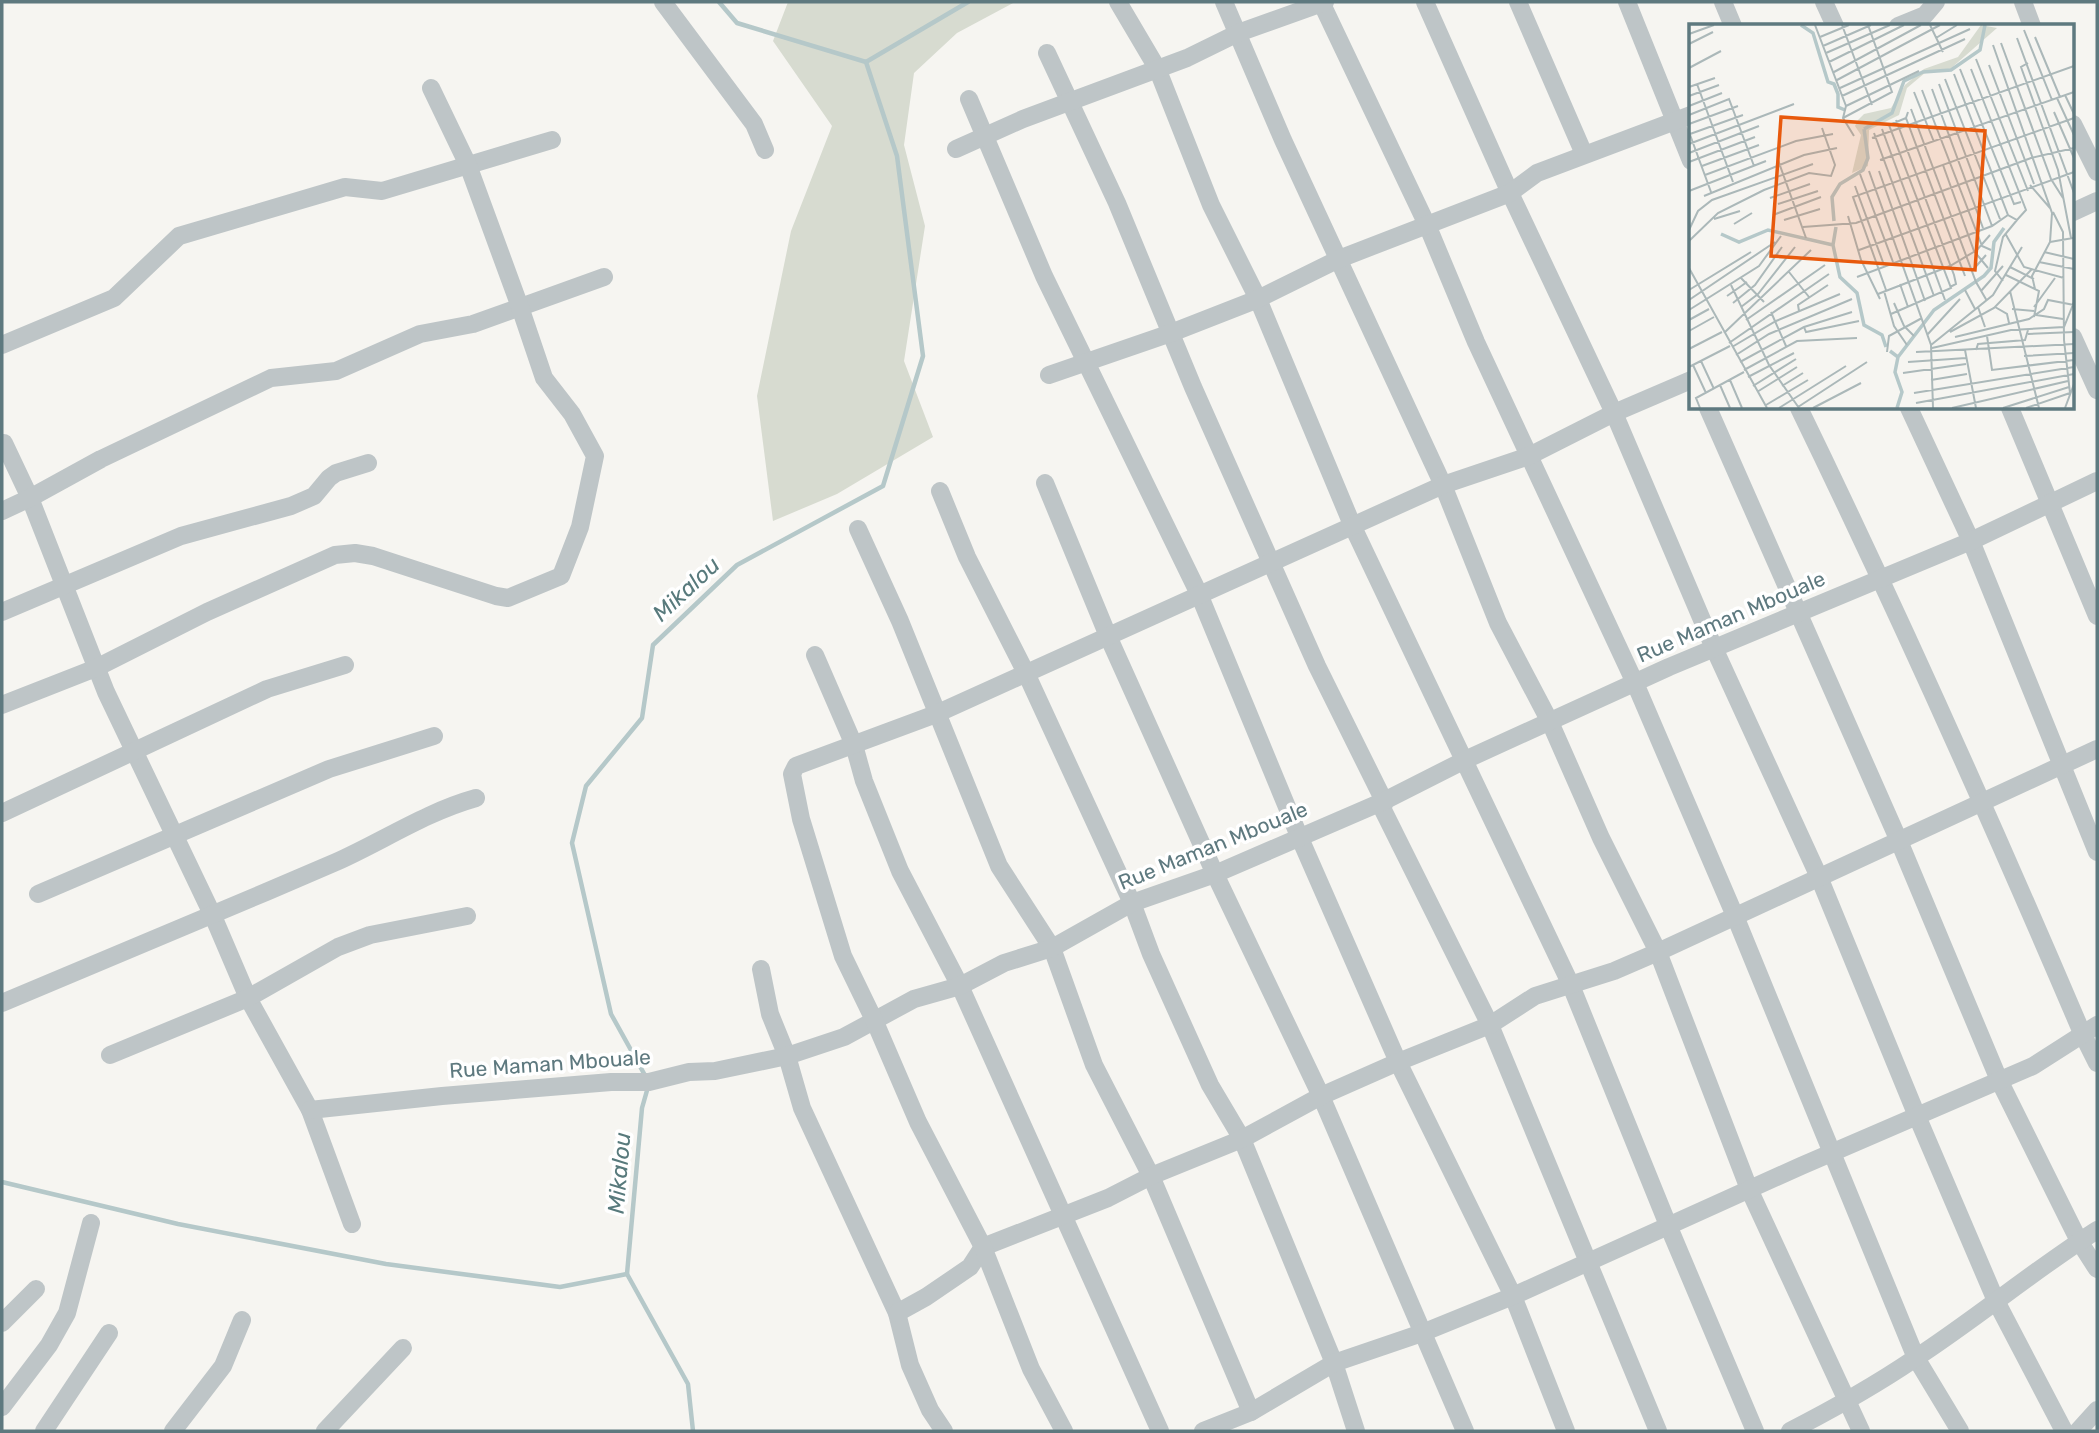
<svg xmlns="http://www.w3.org/2000/svg" width="2099" height="1433" font-family="Rubik,sans-serif">
	<rect width="100%" height="100%" fill="#f6f5f1"/>
	<path fill="#d7dbd0" d="M788,2H1015L957,33L914,73L904,145L925,226L904,361L933,437L837,494L773,521L757,396L791,231L832,126L773,41Z"/>
	<g fill="none" stroke-linecap="round" stroke-linejoin="round">
		<g stroke="#b5c8c9" stroke-width="4.5">
			<path d="M719,2L737,23L866,62"/>
			<path d="M866,62L968,2"/>
			<path d="M647,1079L611,1014L572,843L586,786L642,718L653,645L737,565L883,486L923,356L897,156L866,62"/>
			<path d="M648,1087L642,1108L627,1274L688,1384L693,1431"/>
			<path d="M2,1182L178,1224L386,1264L560,1287L627,1274"/>
		</g>
		<g stroke="#bec5c7" stroke-width="18">
			<path d="M663,2L754,124L765,150"/>
			<path d="M1118,2L1157,68L1211,205L1258,299L1353,527L1570,983L1668,1225L1755,1431"/>
			<path d="M1224,2L1283,140L1443,485L1498,623L1550,722L1601,838L1658,952L1749,1189L1861,1431"/>
			<path d="M1321,2L1428,227L1476,342L1635,683L1735,916L1916,1358L1960,1431"/>
			<path d="M1425,2L1510,193L1614,413L1714,648L1819,877L1917,1116L1996,1301L2064,1431"/>
			<path d="M1518,2L1584,154"/>
			<path d="M1627,2L1691,161"/>
			<path d="M1723,2L1733,26"/>
			<path d="M1824,2L1835,26"/>
			<path d="M2023,2L2032,26"/>
			<path d="M1898,26L1925,15L1936,2"/>
			<path d="M1047,53L1117,203L1193,387L1317,666L1384,801L1383,810L1490,1025L1658,1431"/>
			<path d="M969,99L1044,276L1199,594L1299,836L1398,1062L1513,1296L1566,1431"/>
			<path d="M2073,124L2097,172"/>
			<path d="M956,149L1023,119L1187,58L1238,33L1325,2"/>
			<path d="M2073,212L2097,201"/>
			<path d="M2073,337L2097,390"/>
			<path d="M2,345L114,298L179,236L345,187L382,191L552,140"/>
			<path d="M1049,375L1171,333L1258,299L1339,259L1510,193L1537,173L1691,115"/>
			<path d="M1708,408L1899,841L1999,1080L2079,1241L2097,1269"/>
			<path d="M1799,408C1899,614 1992,822 2082,1033L2097,1063"/>
			<path d="M1909,408L1971,541L2097,852"/>
			<path d="M2010,408L2097,616"/>
			<path d="M4,443L30,498L106,692L213,916L248,998L310,1110L352,1224"/>
			<path d="M1045,483L1108,636L1215,874L1321,1096L1465,1431"/>
			<path d="M940,491L967,557L1026,673L1132,903L1151,954L1210,1085L1242,1139L1334,1363L1356,1431"/>
			<path d="M2,511L30,498L101,459L271,378L336,371L420,334L473,324L604,277"/>
			<path d="M858,529L900,621L999,866L1052,948L1094,1065L1151,1176L1251,1412"/>
			<path d="M2,612L181,536L291,506L314,496L329,478L336,473L368,463"/>
			<path d="M815,655L854,745L864,781L900,871L960,986L1160,1431"/>
			<path d="M2,705L96,668L207,612L335,555L355,553L373,556L496,596L508,598L561,576L580,527L595,456L572,414L544,378L520,307L468,165L431,88"/>
			<path d="M2,813L267,689L345,665"/>
			<path d="M38,894L329,769L434,736"/>
			<path d="M761,969L770,1014L787,1056L802,1108L897,1313L910,1365L930,1410L944,1431"/>
			<path d="M2,1003C113,956 225,910 336,862C383,841 426,812 476,798"/>
			<path d="M110,1055L248,998L338,947L370,935L467,916"/>
			<path d="M310,1110L442,1096L611,1082H649L689,1072L715,1071L787,1056L844,1037L914,999L960,986L1004,963L1052,948L1132,903L1215,874L1384,801L1465,760L1669,667L1971,541L2097,481"/>
			<path d="M897,1313L926,1297L970,1267L983,1247L1108,1198L1151,1176L1242,1139L1321,1096L1398,1062L1490,1025L1535,996L1614,971L1658,952L2097,749"/>
			<path d="M2,1323L36,1289"/>
			<path d="M2,1407L49,1345L67,1313L91,1223"/>
			<path d="M44,1431L109,1333"/>
			<path d="M173,1431L223,1366L242,1320"/>
			<path d="M325,1431L403,1348"/>
			<path d="M1064,1431L1031,1369L983,1247L918,1122L875,1022L843,956L801,819L792,774L796,766L936,714L1443,485L1529,456L1614,413L1691,380"/>
			<path d="M1203,1431L1251,1412L1334,1363L1422,1333L1513,1296L1801,1166L2033,1066L2097,1025"/>
			<path d="M1790,1431C1833,1409 1874,1386 1914,1359C1977,1318 2034,1270 2097,1230"/>
			<path d="M2078,1431L2097,1410"/>
		</g>
	</g>
	<g text-anchor="middle" stroke-width="7" stroke-linejoin="round" paint-order="stroke">
		<g font-size="21" fill="#5e797f" stroke="#fff">
			<text transform="translate(1731 617) rotate(-23)" y="7">Rue Maman Mbouale</text>
			<text transform="translate(1213 846) rotate(-22)" y="7">Rue Maman Mbouale</text>
			<text transform="translate(550 1064) rotate(-4)" y="7">Rue Maman Mbouale</text>
		</g>
		<g font-size="23" font-style="italic" fill="#587a7c" stroke="#fff">
			<text transform="translate(686 589) rotate(-43)" y="8">Mikalou</text>
			<text transform="translate(619 1173) rotate(-85)" y="8">Mikalou</text>
		</g>
	</g>
	<g transform="translate(1689 24)">
		<rect width="385" height="385" fill="#f6f5f1"/>
		<path d="M292,1L308,4L260,46L237,48L218,64L210,91L180,106L179,142L163,149L172,111L166,102L169,96L175,90L202,84L216,61L235,45L269,33Z" fill="#d7dbd0"/>
		<path fill="none" stroke="#b5c8c9" stroke-width="3.5" d="M112,1L124,9L139,58L145,60L149,70V83L156,86M175,105L203,89L215,57L234,48L262,46L291,26L296,1M145,197L143,173L151,160L174,146L179,134L175,105M147,203L144,221L151,253L168,269L175,301L193,311L197,323M32,210L50,218L79,206L144,221M201,327L209,333L206,348L213,368L208,384M209,333L245,286L295,252L302,244L305,218L315,204"/>
		<path fill="none" stroke="#abb8b9" stroke-width="2" d="M126,1L157,82L154,94L165,112M153,1L183,81M241,1L254,28M335,6L363,76M0,10L25,1M131,13L160,1M346,13L371,73M247,14L268,1M328,14L385,169M312,19L362,155L374,174M0,20L24,8M304,21L363,189L361,218L343,252L346,265M134,22L182,1M137,29L201,1M287,35L339,167M140,38L215,1M339,39L332,43L369,146L382,214M300,41L345,160M0,44L32,27M271,45L325,180L332,178M145,48L232,1M265,50L319,191L328,196L337,186L282,45M256,55L311,195M148,56L251,1M8,60L44,158M250,60L303,202M0,63L26,54M151,64L281,5M243,65L294,204M233,66L293,222L302,226M225,68L245,118M376,71L385,90M0,72L30,61M153,72L276,15M368,74L385,111M0,82L33,69M157,82L230,47M222,85L287,258L298,277M219,88L217,94L276,252M365,88L385,134M0,91L40,75L65,142M154,94L203,68L179,1M207,96L265,251L267,260L261,263M0,100L49,82M193,105L256,276M0,108L22,168M185,109L245,272M1,110L54,91M183,114L385,42M0,120L105,80M0,129L70,102M89,136L117,214M191,136L385,68M0,138L66,113M254,141L285,227L299,244M13,142L70,121M180,147L242,321L244,384M190,147L236,277M171,150L204,238M16,151L107,117L144,110M341,161L361,184M166,162L195,241M0,167L77,137M15,172L115,131L148,124M81,174L121,160M89,180L129,167M84,191L132,173M159,192L172,236L191,275M25,195L51,187M95,196L131,185M45,200L63,189M114,203L167,199L342,134L385,124M0,206L9,187L23,176L124,140M316,209L335,243L375,254M0,217L29,189L75,166L120,149L142,152L146,141L133,104M361,218L384,214M170,226L385,148M355,228L385,235M350,238L385,245M321,243L345,255M0,244L78,384M283,247L297,231M100,248L120,273M317,251L350,267L345,293M168,253L303,202L319,191M52,254L75,278M314,257L306,247L314,213L328,196M211,260L219,283M42,261L80,341L110,384M0,266L62,228M197,266L164,173L385,94M276,266L286,285M195,267L205,302L218,321M292,267L314,242M321,267L350,384M189,270L261,242L288,226L301,211M38,272L58,258M0,276L86,218M44,279L66,261L93,223M205,279L215,302L225,312M52,283L69,270L106,223M289,283L296,303M306,283L318,290L320,299M345,283L366,254M323,285L345,287M0,286L70,242L92,212M110,287L109,281L139,261M82,288L97,322M202,290L262,264L200,101L217,94M347,291L374,295M0,296L20,285M57,296L136,241M115,303L117,308L170,297M0,307L25,293M261,308L305,284L343,245M35,309L122,226M339,310L385,308M238,311L271,275M298,312L303,346L385,336M266,313L340,295L355,285L359,276L385,281M40,319L140,250M242,321L304,271L333,223M43,323L87,297L151,270M243,324L322,306L375,303L385,278M0,325L33,308M276,326L287,384M287,326L289,320L336,316L339,306M198,328L200,312L233,294M227,328L385,320M47,331L80,310L163,275M335,332L385,329M12,337L25,365M51,338L115,303L163,288M219,338L277,334M4,341L17,369M0,343L41,322M55,346L108,317L168,314M214,349L277,340M59,353L105,329M41,356L53,384M242,356L278,350M31,361L41,384M64,362L107,335M93,362L114,349M68,368L108,343M225,369L385,343M227,379L385,350M77,381L119,356M109,383L178,338M11,384L7,374L55,348M90,384L157,342M124,384L172,359M263,384L379,357M314,384L380,363M337,384L381,369L375,316L374,208L364,188M376,384L385,360"/>
		<path fill="#e8590c" fill-opacity="0.15" stroke="#e8590c" stroke-width="3.5" d="M92,93L296,107L286,246L82,232Z"/>
		<rect width="385" height="385" fill="none" stroke="#5e797f" stroke-width="3.5"/>
	</g>
	<rect width="2099" height="1433" fill="none" stroke="#5e797f" stroke-width="7"/>
</svg>
